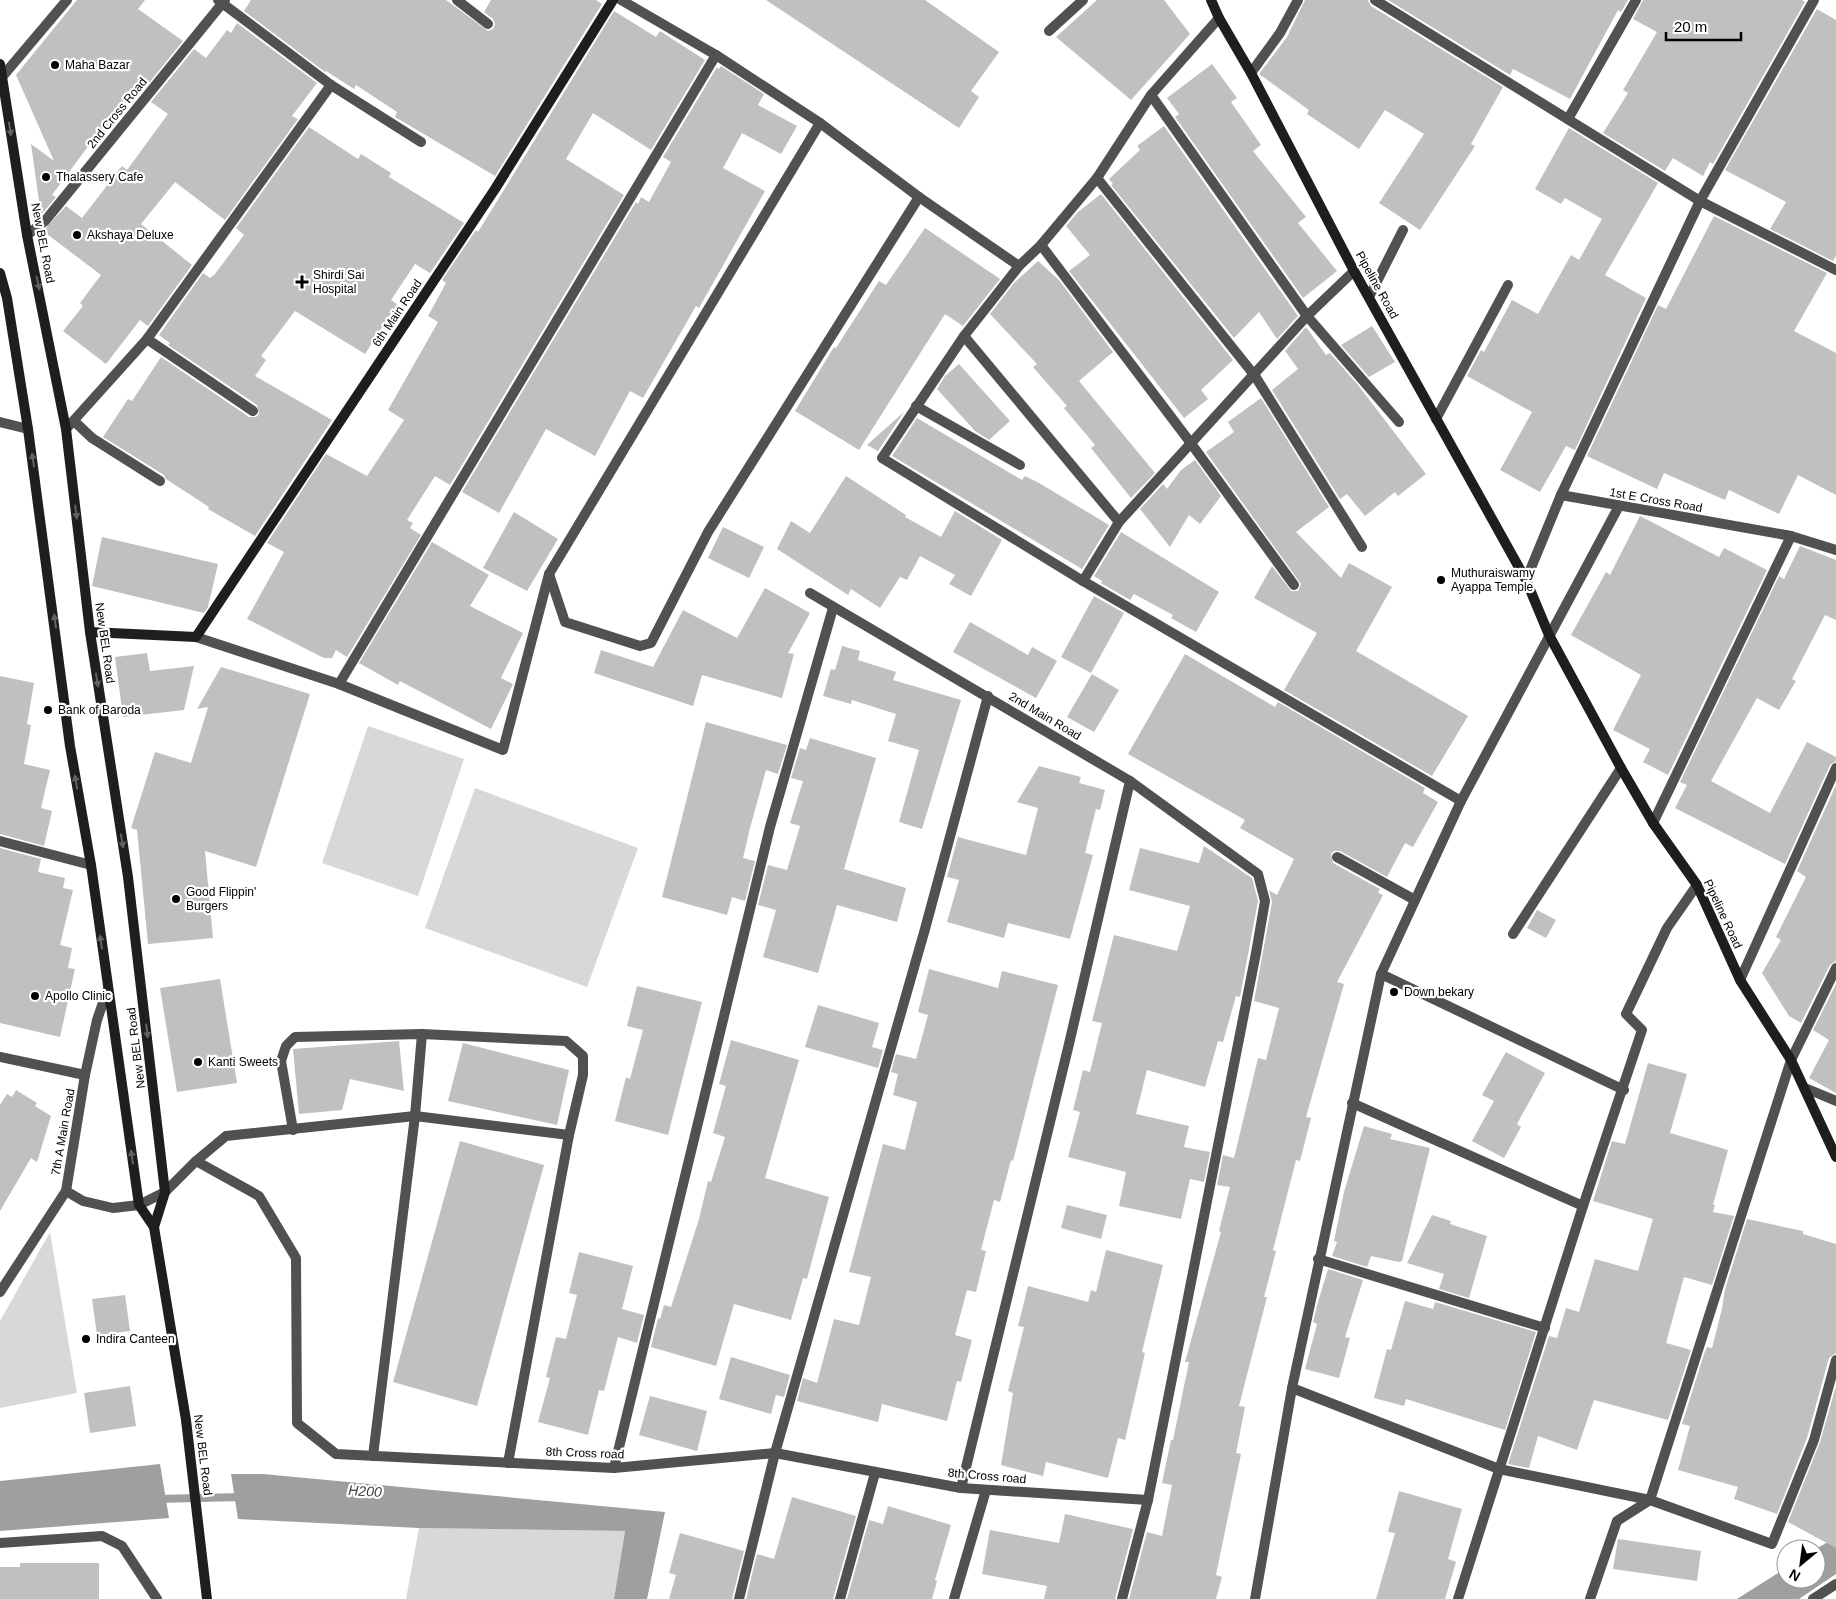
<svg xmlns="http://www.w3.org/2000/svg" width="1836" height="1599" font-family="Arial,sans-serif">
	<rect width="100%" height="100%" fill="#fff"/>
	<g fill="#d8d8d8">
		<path d="M368,726L464,759L418,896L322,863Z"/>
		<path d="M475,788L638,848L587,987L425,928Z"/>
		<path d="M50,1232L77,1393L0,1408V1321Z"/>
		<path d="M419,1528L625,1531L614,1599H406Z"/>
	</g>
	<g fill="#9f9f9f">
		<path d="M160,1464L169,1518L0,1531V1481Z"/>
		<path d="M231,1474H263L665,1512L647,1599H614L625,1531L419,1528L238,1519Z"/>
		<path d="M1836,1537V1574L1799,1599H1737L1786,1568V1579H1816V1549Z"/>
	</g>
	<g fill="none" stroke-linecap="round" stroke-linejoin="round">
		<path stroke="#9f9f9f" stroke-width="8" d="M156,1499L242,1497"/>
	</g>
	<g fill="#c0c0c0">
		<path d="M77,0H145L138,9L183,41L140,94L135,90L96,144L92,141L52,195L56,197L41,215L31,144L54,161L16,75Z"/>
		<path d="M251,0H446L488,31L493,29L495,24L493,19L484,12L491,0H596L602,4L495,176L395,117L397,112L356,85L354,89L326,71L325,72L244,11Z"/>
		<path d="M766,0H925L999,52L971,91L979,97L959,128Z"/>
		<path d="M1097,0H1164L1190,34L1131,100L1056,37Z"/>
		<path d="M1305,0H1368L1371,6L1503,87L1471,144L1475,146L1420,230L1379,203L1424,134L1385,110L1359,149L1307,114L1309,110L1259,74L1287,37Z"/>
		<path d="M1388,0H1628L1621,12L1618,10L1570,99L1513,69L1510,75Z"/>
		<path d="M1643,0H1802L1805,2L1713,164L1710,162L1703,176L1673,158L1665,171L1603,133L1628,93L1623,90L1657,32L1633,19Z"/>
		<path d="M1817,9L1836,20V256L1833,261L1770,229L1786,202L1725,170Z"/>
		<path d="M614,11L656,37L660,31L705,60L651,150L593,113L566,159L624,195L450,485L435,476L407,520L413,523L410,528L421,535L347,657L336,650L332,658H324L247,619L284,552L267,543L326,454L367,476L404,420L388,410L438,322L428,316L446,283L442,280L476,230L478,232Z"/>
		<path d="M237,23L317,83L292,116L298,119L225,220L175,182L141,224L192,265L148,326L140,320L106,364L63,331L83,306L80,303L101,275L43,231L66,206L82,218L122,166L127,170L168,114L151,102L194,49L206,58L227,30L231,33Z"/>
		<path d="M1212,64L1237,98L1231,102L1261,145L1253,151L1306,217L1298,223L1337,271L1303,298L1175,117L1179,114L1167,98Z"/>
		<path d="M721,66L764,94L758,105L797,126L781,154L742,133L723,168L765,191L699,308L696,306L643,398L630,391L595,456L546,429L499,513L462,492L636,202L638,204L641,197L649,202L671,162L663,157L717,67L719,69Z"/>
		<path d="M1164,126L1298,316L1277,339L1259,312L1234,338L1111,185L1113,184L1109,179L1140,150L1137,146Z"/>
		<path d="M309,127L358,159L361,154L391,173L389,177L464,223L430,273L415,264L391,300L397,304L365,354L295,311L261,356L266,360L255,376L332,420L255,536L208,509L209,507L166,479L164,475L103,437L128,399L132,401L161,357L249,417H256L259,414L257,405L168,345L170,343L159,335L203,273L210,278L215,274L244,235L236,228Z"/>
		<path d="M1569,128L1658,183L1605,275L1646,298L1575,450L1566,446L1540,492L1500,470L1532,412L1467,376L1481,350L1484,352L1512,300L1538,314L1571,255L1579,260L1602,219L1565,198L1561,204L1535,189Z"/>
		<path d="M1101,194L1233,360L1201,390L1208,399L1184,418L1069,271L1090,255L1066,226L1078,212Z"/>
		<path d="M1714,216L1827,273L1794,331L1836,353V495L1798,475L1779,514L1729,490L1725,500L1664,473L1657,489L1587,456L1658,305L1666,309Z"/>
		<path d="M925,228L1000,279L963,326L945,314L859,450L795,411L834,347L836,348L879,281L886,285Z"/>
		<path d="M1038,261L1059,280L1113,352L1079,381L1155,473L1131,498L1091,448L1095,445L1064,408L1067,406L1033,367L1037,364L990,314L1014,283Z"/>
		<path d="M1372,326L1395,362L1369,377L1341,345Z"/>
		<path d="M1306,327L1326,355L1330,353L1358,385L1426,474L1398,496L1395,492L1365,516L1347,494L1340,499L1272,390L1298,369L1285,351Z"/>
		<path d="M959,364L1010,421L989,440L975,431L937,389L945,376Z"/>
		<path d="M1261,398L1329,507L1296,532L1341,578L1349,563L1392,587L1356,651L1468,716L1432,776L1284,690L1317,633L1254,598L1272,566L1291,591H1298L1301,584L1206,452L1234,432L1228,422Z"/>
		<path d="M904,412L878,451L867,445Z"/>
		<path d="M917,418L1022,480L1025,476L1039,483L1109,525L1082,569L892,456Z"/>
		<path d="M1195,460L1221,496L1200,524L1189,515L1170,547L1140,509L1163,484L1167,489L1181,470Z"/>
		<path d="M846,476L906,515L905,517L941,537L955,511L1002,540L971,596L949,584L955,575L920,556L907,580L900,577L880,608L851,589L848,595L777,549L791,521L810,533Z"/>
		<path d="M514,512L558,539L527,591L483,568Z"/>
		<path d="M1640,516L1719,557L1724,548L1767,570L1668,775L1643,762L1650,749L1613,730L1641,675L1571,635L1606,572L1610,575Z"/>
		<path d="M723,527L764,547L749,578L708,558Z"/>
		<path d="M1121,532L1219,592L1196,632L1171,618L1173,615L1134,594L1130,600L1101,583L1102,581L1094,576Z"/>
		<path d="M102,537L218,564L208,607L204,613L92,586Z"/>
		<path d="M432,542L489,575L470,606L523,633L501,678L513,684L491,729L400,681L398,685L359,663Z"/>
		<path d="M1800,546L1836,560V620L1825,615L1792,679L1796,681L1779,710L1757,698L1711,781L1770,813L1807,742L1836,757V761L1830,765L1785,864L1675,808L1687,785L1680,782L1779,576L1784,579Z"/>
		<path d="M765,588L810,613L788,653L794,654L782,698L702,675L693,706L594,673L601,650L653,667L683,610L737,638Z"/>
		<path d="M1094,596L1124,613L1091,673L1061,657Z"/>
		<path d="M970,622L1028,655L1032,647L1057,661L1036,698L953,652Z"/>
		<path d="M842,646L860,651L858,660L896,672L893,680L961,700L922,829L899,822L919,750L888,741L896,714L852,700L851,704L823,696L831,669L835,670Z"/>
		<path d="M147,653L150,671L194,666L184,710L123,717L115,657Z"/>
		<path d="M1185,654L1275,707L1278,702L1425,788L1423,793L1438,802L1413,847L1405,843L1387,877L1340,851H1334L1331,854L1333,863L1380,889L1378,893L1383,895L1337,982L1344,984L1306,1117L1311,1118L1300,1161L1296,1160L1273,1250L1276,1251L1264,1297H1267L1239,1406L1245,1407L1236,1453L1241,1454L1216,1575L1222,1577L1216,1599H1129L1147,1532L1162,1536L1172,1485L1162,1483L1171,1440H1173L1189,1362H1185L1221,1232L1219,1231L1230,1187L1217,1185L1223,1155L1234,1158L1258,1058L1266,1060L1279,1008L1254,1001L1272,902L1269,890L1277,895L1294,859L1240,828L1245,820L1128,754Z"/>
		<path d="M221,667L310,694L256,867L205,851L213,938L148,944L137,830L131,828L155,752L191,763L208,707L197,709Z"/>
		<path d="M1092,674L1119,690L1094,732L1067,717Z"/>
		<path d="M0,676L34,683L27,724L31,725L24,764L50,770L41,808L52,811L44,846L0,834Z"/>
		<path d="M706,722L787,745L778,774L766,770L750,828L743,858L755,861L745,901L732,897L727,915L662,897Z"/>
		<path d="M810,738L876,758L844,869L906,888L897,922L837,905L818,973L763,957L776,910L758,905L768,865L787,870L800,826L790,823L803,781L791,778L800,748L806,750Z"/>
		<path d="M1039,766L1081,777L1079,783L1105,790L1100,810L1096,809L1085,853L1093,855L1070,939L1008,923L1004,938L947,922L959,880L947,877L958,837L1026,855L1038,808L1017,802Z"/>
		<path d="M1836,785V961L1830,965L1801,1023L1789,1016L1762,973L1781,940L1776,937L1806,877L1797,871Z"/>
		<path d="M1204,846L1252,878L1258,901L1240,997L1236,996L1223,1042L1218,1041L1205,1087L1147,1070L1136,1114L1189,1126L1184,1147L1210,1152L1204,1182L1190,1179L1181,1219L1119,1206L1126,1172L1068,1157L1080,1112L1073,1110L1083,1070L1090,1072L1102,1023L1092,1021L1114,935L1177,951L1190,906L1129,890L1140,848L1199,863Z"/>
		<path d="M0,848L41,859L38,872L65,878L63,888L73,890L60,945L72,948L68,968L75,969L60,1037L0,1023Z"/>
		<path d="M1537,910L1556,920L1546,938L1527,928Z"/>
		<path d="M929,969L998,988L1002,971L1058,985L1013,1161L1011,1160L1000,1202L994,1200L981,1250L986,1251L976,1292L967,1290L955,1335L972,1340L961,1382L957,1381L947,1421L882,1404L878,1422L797,1401L803,1378L817,1383L834,1319L859,1325L871,1277L849,1272L883,1144L905,1150L917,1102L893,1095L898,1074L891,1072L896,1054L916,1059L928,1015L918,1012Z"/>
		<path d="M220,979L237,1083L177,1092L160,988Z"/>
		<path d="M1836,984V1093L1809,1078L1829,1040L1813,1030Z"/>
		<path d="M637,986L702,1002L668,1135L615,1121L626,1077L630,1079L643,1030L627,1026Z"/>
		<path d="M818,1005L879,1023L872,1047L883,1050L878,1068L805,1047Z"/>
		<path d="M731,1040L799,1060L765,1178L829,1197L807,1279L803,1278L791,1320L734,1304L716,1366L651,1347L658,1318L660,1319L664,1305L671,1307L699,1219L708,1181L711,1182L725,1137L713,1133L726,1086L719,1084Z"/>
		<path d="M399,1041L404,1091L350,1079L342,1110L299,1114L293,1049Z"/>
		<path d="M463,1043L569,1070L557,1125L448,1101Z"/>
		<path d="M1506,1052L1545,1073L1517,1124L1521,1127L1504,1158L1472,1141L1494,1101L1482,1095Z"/>
		<path d="M1648,1063L1687,1074L1670,1133L1728,1150L1713,1205H1715L1713,1212L1734,1216L1712,1285L1684,1277L1666,1343L1691,1350L1668,1420L1594,1400L1577,1450L1538,1436L1529,1468L1508,1464L1549,1336L1557,1338L1566,1308L1579,1312L1595,1259L1638,1271L1653,1219L1593,1201L1612,1141L1625,1144Z"/>
		<path d="M16,1090L37,1103L35,1106L51,1116L37,1162L31,1158L0,1211V1105L7,1094L12,1097Z"/>
		<path d="M1364,1126L1392,1134L1390,1139L1430,1148L1402,1261L1399,1262L1371,1256L1367,1267L1332,1256L1337,1242L1334,1241L1344,1192Z"/>
		<path d="M460,1141L544,1165L477,1406L393,1382Z"/>
		<path d="M1067,1205L1107,1215L1101,1239L1061,1228Z"/>
		<path d="M1432,1215L1451,1221L1450,1224L1487,1236L1469,1298L1439,1289L1444,1274L1407,1263Z"/>
		<path d="M1747,1219L1803,1231V1234L1836,1244V1353L1829,1358L1807,1438L1777,1514L1734,1499L1738,1487L1678,1470L1690,1426L1682,1424L1704,1354L1707,1347L1712,1348L1722,1309L1725,1289Z"/>
		<path d="M1106,1250L1163,1265L1142,1352L1145,1353L1125,1440L1118,1438L1108,1478L1046,1462L1043,1476L1001,1465L1013,1393L1008,1391L1024,1327L1018,1326L1028,1286L1088,1302L1091,1290L1096,1292Z"/>
		<path d="M579,1252L633,1266L622,1309L644,1315L637,1343L618,1337L604,1391L599,1390L588,1435L538,1422L550,1378L546,1377L556,1337L566,1339L577,1295L569,1293Z"/>
		<path d="M1328,1269L1363,1280L1345,1337L1350,1338L1339,1378L1305,1369L1317,1324L1313,1322L1318,1302Z"/>
		<path d="M125,1295L130,1331L97,1335L92,1299Z"/>
		<path d="M1405,1301L1433,1309L1435,1302L1536,1332L1505,1430L1406,1399L1404,1406L1374,1398L1387,1349L1391,1350Z"/>
		<path d="M731,1357L790,1375L784,1397L776,1395L771,1414L719,1399Z"/>
		<path d="M130,1386L136,1426L90,1433L84,1393Z"/>
		<path d="M1836,1386V1548L1788,1522L1820,1442Z"/>
		<path d="M650,1396L707,1411L697,1451L639,1435Z"/>
		<path d="M1399,1491L1462,1509L1448,1559L1456,1562L1445,1599H1376L1395,1533L1388,1532Z"/>
		<path d="M792,1497L856,1516L833,1599H746L757,1554L774,1559Z"/>
		<path d="M888,1506L951,1525L935,1580L937,1581L932,1599H847L869,1520L883,1524Z"/>
		<path d="M1065,1514L1133,1529L1115,1599H1044L1047,1586L982,1574L990,1530L1059,1543Z"/>
		<path d="M680,1533L744,1551L732,1599H669L676,1575L669,1573Z"/>
		<path d="M1618,1539L1701,1551L1697,1581L1613,1569Z"/>
		<path d="M20,1563H99V1599H0V1567H20Z"/>
	</g>
	<g fill="none" stroke-linecap="round" stroke-linejoin="round">
		<g stroke="#515151" stroke-width="10">
			<path d="M218,0L331,85L421,142"/>
			<path d="M457,0L488,24"/>
			<path d="M621,0L716,55L820,123L919,197L1019,266"/>
			<path d="M1375,0L1700,201L1836,270"/>
			<path d="M1219,18L1151,95L1097,178L1041,245L1019,266L964,336L882,458L1083,581L1461,801"/>
			<path d="M1049,31L1083,0"/>
			<path d="M1251,73L1280,33L1298,0"/>
			<path d="M2,77L67,0"/>
			<path d="M1151,95L1307,316L1399,422"/>
			<path d="M1568,119L1636,0"/>
			<path d="M1097,178L1255,376L1362,547"/>
			<path d="M27,235L45,221L225,0"/>
			<path d="M1041,245L1190,442L1294,585"/>
			<path d="M1369,297L1403,230"/>
			<path d="M964,336L1119,522"/>
			<path d="M147,339L253,411"/>
			<path d="M916,406L1020,465"/>
			<path d="M1436,419L1508,285"/>
			<path d="M74,421L92,438L160,481"/>
			<path d="M0,422L28,429"/>
			<path d="M66,429L147,339L331,85"/>
			<path d="M1561,495L1700,201L1814,0"/>
			<path d="M549,574L565,622L640,646L651,643L708,532L919,197"/>
			<path d="M1526,580L1561,495L1791,536L1836,550"/>
			<path d="M1083,581L1119,522L1307,316L1354,271"/>
			<path d="M810,593L1130,781L1258,874L1265,901L1256,953L1148,1500L1122,1599"/>
			<path d="M196,637L339,684L503,750L549,574L820,123"/>
			<path d="M339,684L716,55"/>
			<path d="M1653,823L1791,536"/>
			<path d="M0,841L91,865"/>
			<path d="M1337,857L1415,900"/>
			<path d="M1513,934L1621,768"/>
			<path d="M1381,974L1624,1090"/>
			<path d="M1740,980L1836,768"/>
			<path d="M0,1057L85,1075"/>
			<path d="M1805,1088L1836,1101"/>
			<path d="M1352,1103L1583,1206"/>
			<path d="M293,1130L281,1061L286,1046L295,1037L422,1034L566,1041L583,1056V1075L569,1135L508,1463"/>
			<path d="M196,1161L259,1196L296,1258L297,1423L336,1454L614,1468L775,1453L961,1488L1148,1500"/>
			<path d="M66,1191L83,1201L113,1208L139,1205L165,1192L196,1161L226,1136L415,1116L569,1135"/>
			<path d="M1318,1259L1545,1328"/>
			<path d="M0,1292L66,1191L85,1075L97,1020L107,991"/>
			<path d="M1292,1388L1499,1469L1650,1500L1772,1544L1814,1440L1836,1360"/>
			<path d="M373,1456L415,1116L422,1034"/>
			<path d="M614,1468L770,827L833,608"/>
			<path d="M961,1488L1069,1044L1130,781"/>
			<path d="M0,1543L102,1536L122,1546L157,1599"/>
			<path d="M739,1599L775,1453L925,929L988,696"/>
			<path d="M840,1599L875,1473"/>
			<path d="M954,1599L986,1490"/>
			<path d="M1255,1599L1292,1388L1381,974L1461,801L1619,506"/>
			<path d="M1458,1599L1583,1206L1642,1030L1626,1014L1667,928L1697,885"/>
			<path d="M1590,1599L1617,1521L1650,1500L1791,1060L1836,968"/>
			<path d="M1813,1599L1836,1584"/>
		</g>
		<g stroke="#1e1e1e" stroke-width="10">
			<path d="M1211,0L1219,18L1251,73L1354,271L1526,580L1549,635L1621,768L1653,823L1697,885L1740,980L1791,1060L1836,1157"/>
			<path d="M0,64L27,235L66,429L90,632L128,877L165,1192L154,1227"/>
			<path d="M0,273L7,298L28,429L70,746L91,865L139,1205L154,1227L186,1420L207,1599"/>
			<path d="M90,632L196,637L495,189L613,0"/>
		</g>
	</g>
	<defs><path id="oneway-solid" d="M-6-.8H1V-3.2L6.5 0L1 3.2V.8H-6Z" transform="scale(1.25)"/></defs>
	<g fill="#626262">
		<use href="#oneway-solid" transform="translate(10 129) rotate(81)"/>
		<use href="#oneway-solid" transform="translate(38 283) rotate(77)"/>
		<use href="#oneway-solid" transform="translate(33 460) rotate(-98)"/>
		<use href="#oneway-solid" transform="translate(76 512) rotate(83)"/>
		<use href="#oneway-solid" transform="translate(55 621) rotate(-98)"/>
		<use href="#oneway-solid" transform="translate(97 680) rotate(81)"/>
		<use href="#oneway-solid" transform="translate(76 782) rotate(-100)"/>
		<use href="#oneway-solid" transform="translate(122 841) rotate(81)"/>
		<use href="#oneway-solid" transform="translate(101 942) rotate(-98)"/>
		<use href="#oneway-solid" transform="translate(147 1031) rotate(83)"/>
		<use href="#oneway-solid" transform="translate(132 1157) rotate(-98)"/>
	</g>
	<g fill="#000" stroke="#fff" stroke-width="2">
		<circle cx="55" cy="65" r="5"/>
		<circle cx="46" cy="177" r="5"/>
		<circle cx="77" cy="235" r="5"/>
		<path d="M299.5 274.5h5v5h5v5h-5v5h-5v-5h-5v-5h5z"/>
		<circle cx="1441" cy="580" r="5"/>
		<circle cx="48" cy="710" r="5"/>
		<circle cx="176" cy="899" r="5"/>
		<circle cx="1394" cy="992" r="5"/>
		<circle cx="35" cy="996" r="5"/>
		<circle cx="198" cy="1062" r="5"/>
		<circle cx="86" cy="1339" r="5"/>
	</g>
	<g text-anchor="middle" stroke-width="4.5" stroke-linejoin="round" paint-order="stroke">
		<g font-size="12" fill="#000" stroke="#fff" text-anchor="start">
			<text x="65" y="69">Maha Bazar</text>
			<text x="56" y="181">Thalassery Cafe</text>
			<text x="87" y="239">Akshaya Deluxe</text>
			<text x="313" y="279">Shirdi Sai<tspan x="313" dy="14">Hospital</tspan></text>
			<text x="1451" y="577">Muthuraiswamy<tspan x="1451" dy="14">Ayappa Temple</tspan></text>
			<text x="58" y="714">Bank of Baroda</text>
			<text x="186" y="896">Good Flippin'<tspan x="186" dy="14">Burgers</tspan></text>
			<text x="1404" y="996">Down bekary</text>
			<text x="45" y="1000">Apollo Clinic</text>
			<text x="208" y="1066">Kanti Sweets</text>
			<text x="96" y="1343">Indira Canteen</text>
		</g>
		<g font-size="12" fill="#000" stroke="#fff">
			<text transform="translate(117 113) rotate(-51)" y="4">2nd Cross Road</text>
			<text transform="translate(43 243) rotate(79)" y="4">New BEL Road</text>
			<text transform="translate(1377 285) rotate(61)" y="4">Pipeline Road</text>
			<text transform="translate(397 313) rotate(-56)" y="4">6th Main Road</text>
			<text transform="translate(1656 500) rotate(10)" y="4">1st E Cross Road</text>
			<text transform="translate(105 643) rotate(82)" y="4">New BEL Road</text>
			<text transform="translate(1045 716) rotate(31)" y="4">2nd Main Road</text>
			<text transform="translate(1723 914) rotate(65)" y="4">Pipeline Road</text>
			<text transform="translate(136 1048) rotate(-97)" y="4">New BEL Road</text>
			<text transform="translate(63 1132) rotate(-80)" y="4">7th A Main Road</text>
			<text transform="translate(585 1453) rotate(2)" y="4">8th Cross road</text>
			<text transform="translate(203 1455) rotate(83)" y="4">New BEL Road</text>
			<text transform="translate(987 1476) rotate(5)" y="4">8th Cross road</text>
		</g>
		<g font-size="14" font-style="italic" fill="#404040" stroke="#fff">
			<text transform="translate(365 1491) rotate(3)" y="5">H200</text>
		</g>
	</g>
	<g transform="translate(1801 1564) rotate(209)"><circle r="24" fill="#ffffff" stroke="#999999"/>
	<path d="M0-4L9 19L0 12L-9 19Z" fill="#000000"/>
	<text y="-8" font-size="14" font-weight="bold" text-anchor="middle" fill="#000000">N</text>
	</g>
	<path d="M1666 32v8h75v-8" fill="none" stroke="#000000" stroke-width="2.5"/>
	<text x="1674" y="32" font-size="15" fill="#000000" stroke="#ffffff" stroke-width="4" paint-order="stroke">20 m</text>
</svg>
